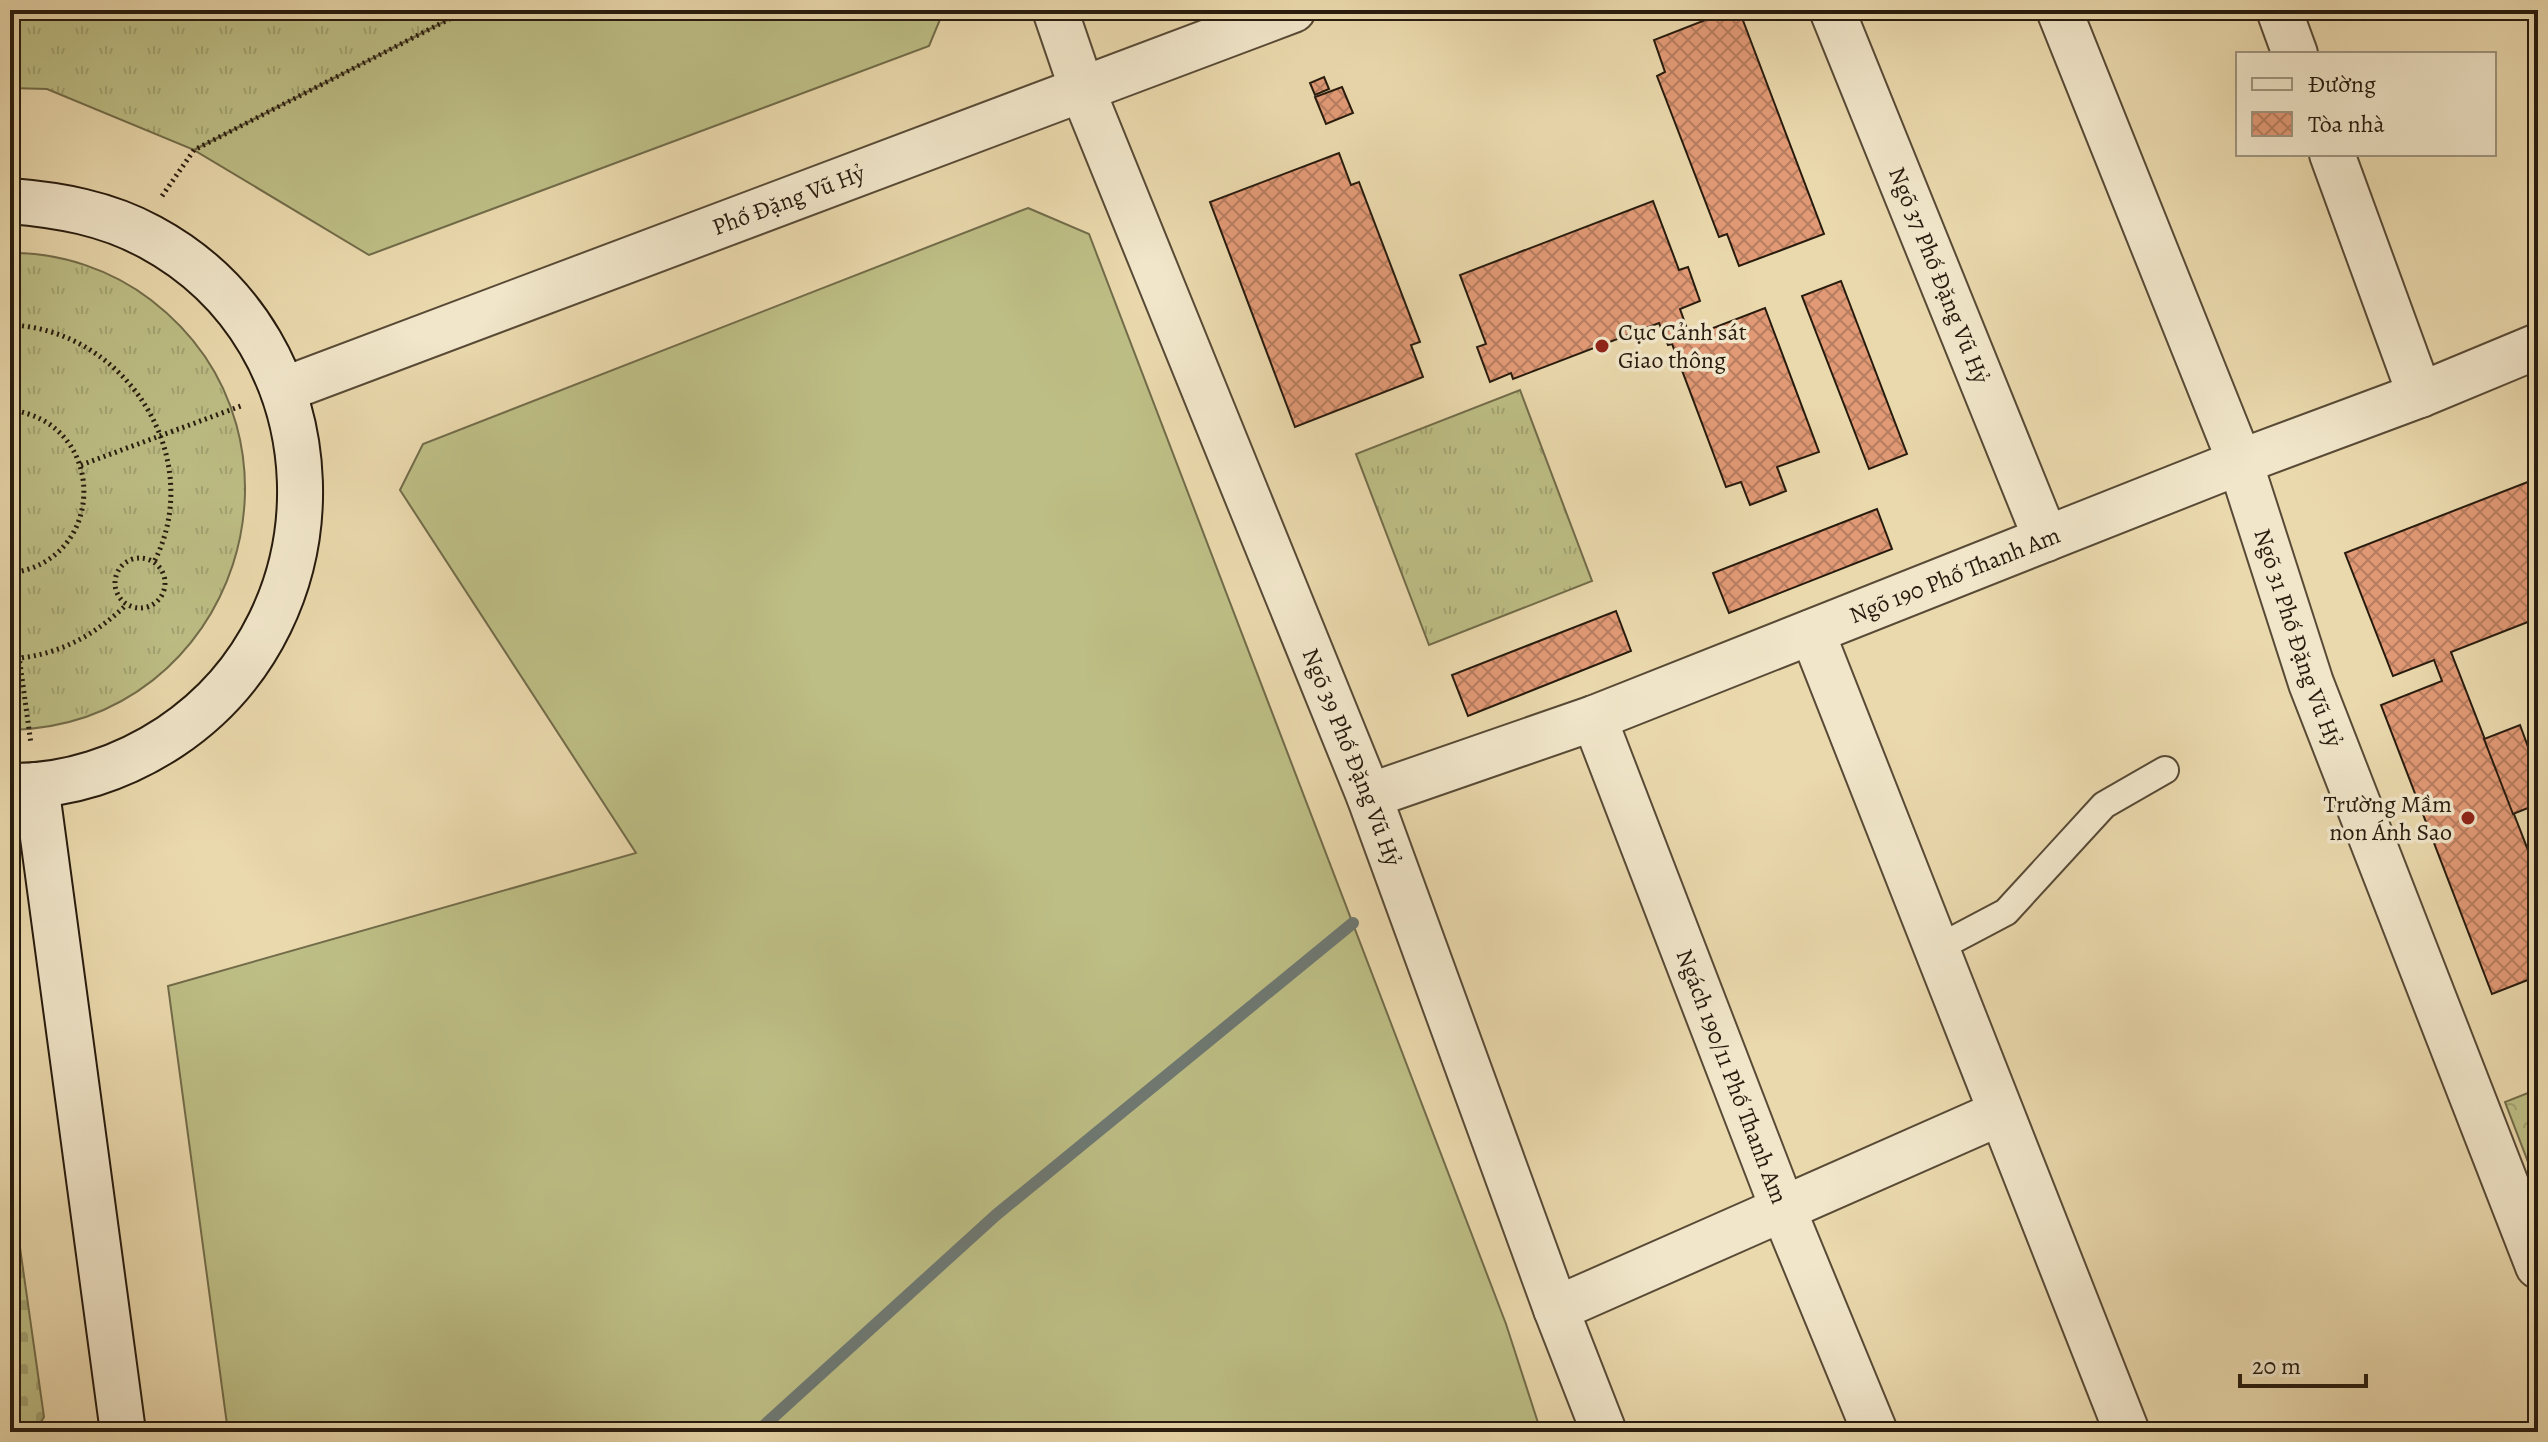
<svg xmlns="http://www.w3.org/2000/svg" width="2548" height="1442" font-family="Alegreya,serif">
	<defs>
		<pattern id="grass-tufts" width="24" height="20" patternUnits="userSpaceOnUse" patternTransform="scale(2)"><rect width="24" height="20" fill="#bdbe85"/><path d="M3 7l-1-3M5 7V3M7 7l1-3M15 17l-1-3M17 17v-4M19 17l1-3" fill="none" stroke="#a2a372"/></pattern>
		<pattern id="forest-crowns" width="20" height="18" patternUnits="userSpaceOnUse" patternTransform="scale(2)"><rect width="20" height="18" fill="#bdbe85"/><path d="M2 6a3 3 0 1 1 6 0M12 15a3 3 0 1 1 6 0" fill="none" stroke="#a2a372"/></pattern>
		<pattern id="cemetery-stones" width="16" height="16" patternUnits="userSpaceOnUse" patternTransform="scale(2)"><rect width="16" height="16" fill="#bdbe85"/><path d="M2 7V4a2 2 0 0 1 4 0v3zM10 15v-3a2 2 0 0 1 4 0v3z" fill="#a2a372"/></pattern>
		<pattern id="building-cross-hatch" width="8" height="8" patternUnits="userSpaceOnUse" patternTransform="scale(2)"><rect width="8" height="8" fill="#e29a76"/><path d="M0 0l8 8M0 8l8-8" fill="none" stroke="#b77d5f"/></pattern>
	</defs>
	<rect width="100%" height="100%" fill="#ead9ad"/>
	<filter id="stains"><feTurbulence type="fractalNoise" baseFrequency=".0025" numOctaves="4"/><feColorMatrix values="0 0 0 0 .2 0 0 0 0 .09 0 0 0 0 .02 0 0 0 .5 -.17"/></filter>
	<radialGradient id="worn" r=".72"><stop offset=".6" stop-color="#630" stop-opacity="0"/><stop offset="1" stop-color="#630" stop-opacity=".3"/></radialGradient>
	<g fill="url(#grass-tufts)" stroke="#726c4a" stroke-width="2">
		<path d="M10,10H467L194,150L47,89L10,88Z"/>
		<path d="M10,253C60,252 112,270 151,300C330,438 237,725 10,730Z"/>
		<path d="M1520,390L1592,581L1429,645L1356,454Z"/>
	</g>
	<path fill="url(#forest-crowns)" stroke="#726c4a" stroke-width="2" d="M2538,1089V1188L2505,1102Z"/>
	<path fill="url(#cemetery-stones)" stroke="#726c4a" stroke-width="2" d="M10,1177L44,1417L35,1432H10Z"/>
	<g fill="#bdbe85" stroke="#726c4a" stroke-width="2">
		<path d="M467,10H944L929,46L369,255L194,150Z"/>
		<path d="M1028,208L1089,234L1506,1324L1541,1432H228L168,986L636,853L400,490L423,444Z"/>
	</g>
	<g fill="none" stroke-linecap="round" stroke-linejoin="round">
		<path stroke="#6e7973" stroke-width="12" d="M757,1432L996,1215L1353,923"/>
	</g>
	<g fill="url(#building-cross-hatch)" stroke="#271b0e" stroke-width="2">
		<path d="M1731,10H1739L1824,234L1739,266L1727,234L1719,237L1657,76L1665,72L1654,40Z"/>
		<path d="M1324,77L1329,89L1315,95L1310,83Z"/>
		<path d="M1342,87L1353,113L1326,124L1315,97Z"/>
		<path d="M1339,153L1351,185L1359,182L1420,342L1411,345L1423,377L1295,427L1210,202Z"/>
		<path d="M1653,201L1679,270L1688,267L1700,301L1680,309L1690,337L1765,308L1819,452L1777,467L1786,491L1750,505L1741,482L1726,487L1672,344L1668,345L1659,323L1513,379L1511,373L1490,382L1477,347L1486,344L1460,275Z"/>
		<path d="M1841,281L1907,454L1869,469L1802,296Z"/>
		<path d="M2538,478V618L2451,652L2538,876V976L2492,994L2381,705L2442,681L2434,660L2393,676L2345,553Z"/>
		<path d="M1877,509L1892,549L1729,613L1713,573Z"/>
		<path d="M1616,611L1631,651L1468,716L1452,675Z"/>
		<path d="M2520,725L2538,774V804L2513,814L2484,739Z"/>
	</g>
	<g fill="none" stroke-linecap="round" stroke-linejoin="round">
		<defs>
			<path id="service" d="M1936,949L2006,912L2104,805L2165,770"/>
			<g id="minor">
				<path id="s1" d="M1055,10L1082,89L1369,796L1556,1309L1604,1432"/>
				<path id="s2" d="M1832,10L2046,539"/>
				<path id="s3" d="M2059,10L2240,462L2311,683L2538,1266"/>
				<path d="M2279,10L2295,54"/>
				<path d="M2332,154L2420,395"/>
				<path d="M1812,632L2127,1432"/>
				<path id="s4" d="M1594,718L1783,1209L1875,1432"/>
				<path id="s5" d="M1369,796L1594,718L2240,462L2420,395L2538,346"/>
				<path d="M1556,1309L2000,1113"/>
			</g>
			<g id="tertiary">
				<path id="s6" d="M283,390L1293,10"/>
			</g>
			<g id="secondary">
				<path d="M10,201C59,205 106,213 150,237C343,341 350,617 170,737C123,768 67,787 10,786"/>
				<path d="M36,785L123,1432"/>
			</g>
		</defs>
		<use href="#service" stroke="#584a36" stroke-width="30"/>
		<use href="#minor" stroke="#584a36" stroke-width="48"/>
		<use href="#tertiary" stroke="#584a36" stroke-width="48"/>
		<use href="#secondary" stroke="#271b0e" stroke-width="48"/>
		<g stroke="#271b0e" stroke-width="5" stroke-dasharray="2 4" stroke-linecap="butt">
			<path d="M162,196L194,150L467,10"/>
			<path d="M10,325C125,329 208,457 154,562"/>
			<path d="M10,410C109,422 108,562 10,573"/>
			<path d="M81,465L241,406"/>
			<circle cx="140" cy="583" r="25"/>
			<path d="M10,590L31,744"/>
			<path d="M10,659C56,656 93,637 126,605"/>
		</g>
		<use href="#service" stroke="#f1e6ca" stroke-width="26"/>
		<use href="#minor" stroke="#f1e6ca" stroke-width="44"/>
		<use href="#tertiary" stroke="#f1e6ca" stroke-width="44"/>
		<use href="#secondary" stroke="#f1e6ca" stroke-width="44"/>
	</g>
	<g fill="#8f2418" stroke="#f1e6ca" stroke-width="3">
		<circle cx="1602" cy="346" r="8"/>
		<circle cx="2468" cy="818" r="8"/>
	</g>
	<g text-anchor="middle" stroke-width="7" stroke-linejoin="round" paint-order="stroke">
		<g font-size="24" fill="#271b0e" stroke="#f1e6ca">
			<text dy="8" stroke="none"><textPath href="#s6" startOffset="540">Phố Đặng Vũ Hỷ</textPath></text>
			<text dy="8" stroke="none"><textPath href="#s2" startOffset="286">Ngõ 37 Phố Đặng Vũ Hỷ</textPath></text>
			<text dy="8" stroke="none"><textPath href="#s5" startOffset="626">Ngõ 190 Phố Thanh Am</textPath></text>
			<text dy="8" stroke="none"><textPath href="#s3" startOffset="672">Ngõ 31 Phố Đặng Vũ Hỷ</textPath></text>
			<text dy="8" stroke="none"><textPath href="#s1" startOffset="804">Ngõ 39 Phố Đặng Vũ Hỷ</textPath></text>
			<text dy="8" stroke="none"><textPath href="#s4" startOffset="384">Ngách 190/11 Phố Thanh Am</textPath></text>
		</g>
		<g font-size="24" fill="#271b0e" stroke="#f1e6ca" text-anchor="start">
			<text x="1618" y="340">Cục Cảnh sát<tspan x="1618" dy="28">Giao thông</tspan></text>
			<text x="2452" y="812" text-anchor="end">Trường Mầm<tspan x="2452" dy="28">non Ánh Sao</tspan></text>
		</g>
	</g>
	<rect width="2548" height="1442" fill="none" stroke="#ead9ad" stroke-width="40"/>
	<rect x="12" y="12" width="2524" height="1418" fill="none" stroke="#271b0e" stroke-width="4"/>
	<rect x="20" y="20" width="2508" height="1402" fill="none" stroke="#271b0e" stroke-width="2"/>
	<rect x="2236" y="52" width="260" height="104" fill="#f1e6ca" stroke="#a0957f" stroke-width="2"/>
	<rect x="2252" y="78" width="40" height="12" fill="#f1e6ca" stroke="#a0957f" stroke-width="2"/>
	<text x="2308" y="92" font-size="24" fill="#271b0e">Đường</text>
	<rect x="2252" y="112" width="40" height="24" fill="url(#building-cross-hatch)" stroke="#a0957f" stroke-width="2"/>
	<text x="2308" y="132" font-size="24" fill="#271b0e">Tòa nhà</text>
	<path d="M2240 1374v12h126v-12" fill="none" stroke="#271b0e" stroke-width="4"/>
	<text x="2252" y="1374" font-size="24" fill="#271b0e" stroke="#f1e6ca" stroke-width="6" paint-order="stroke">20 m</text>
	<rect width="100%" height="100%" filter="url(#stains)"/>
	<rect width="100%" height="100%" fill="url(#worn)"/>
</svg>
